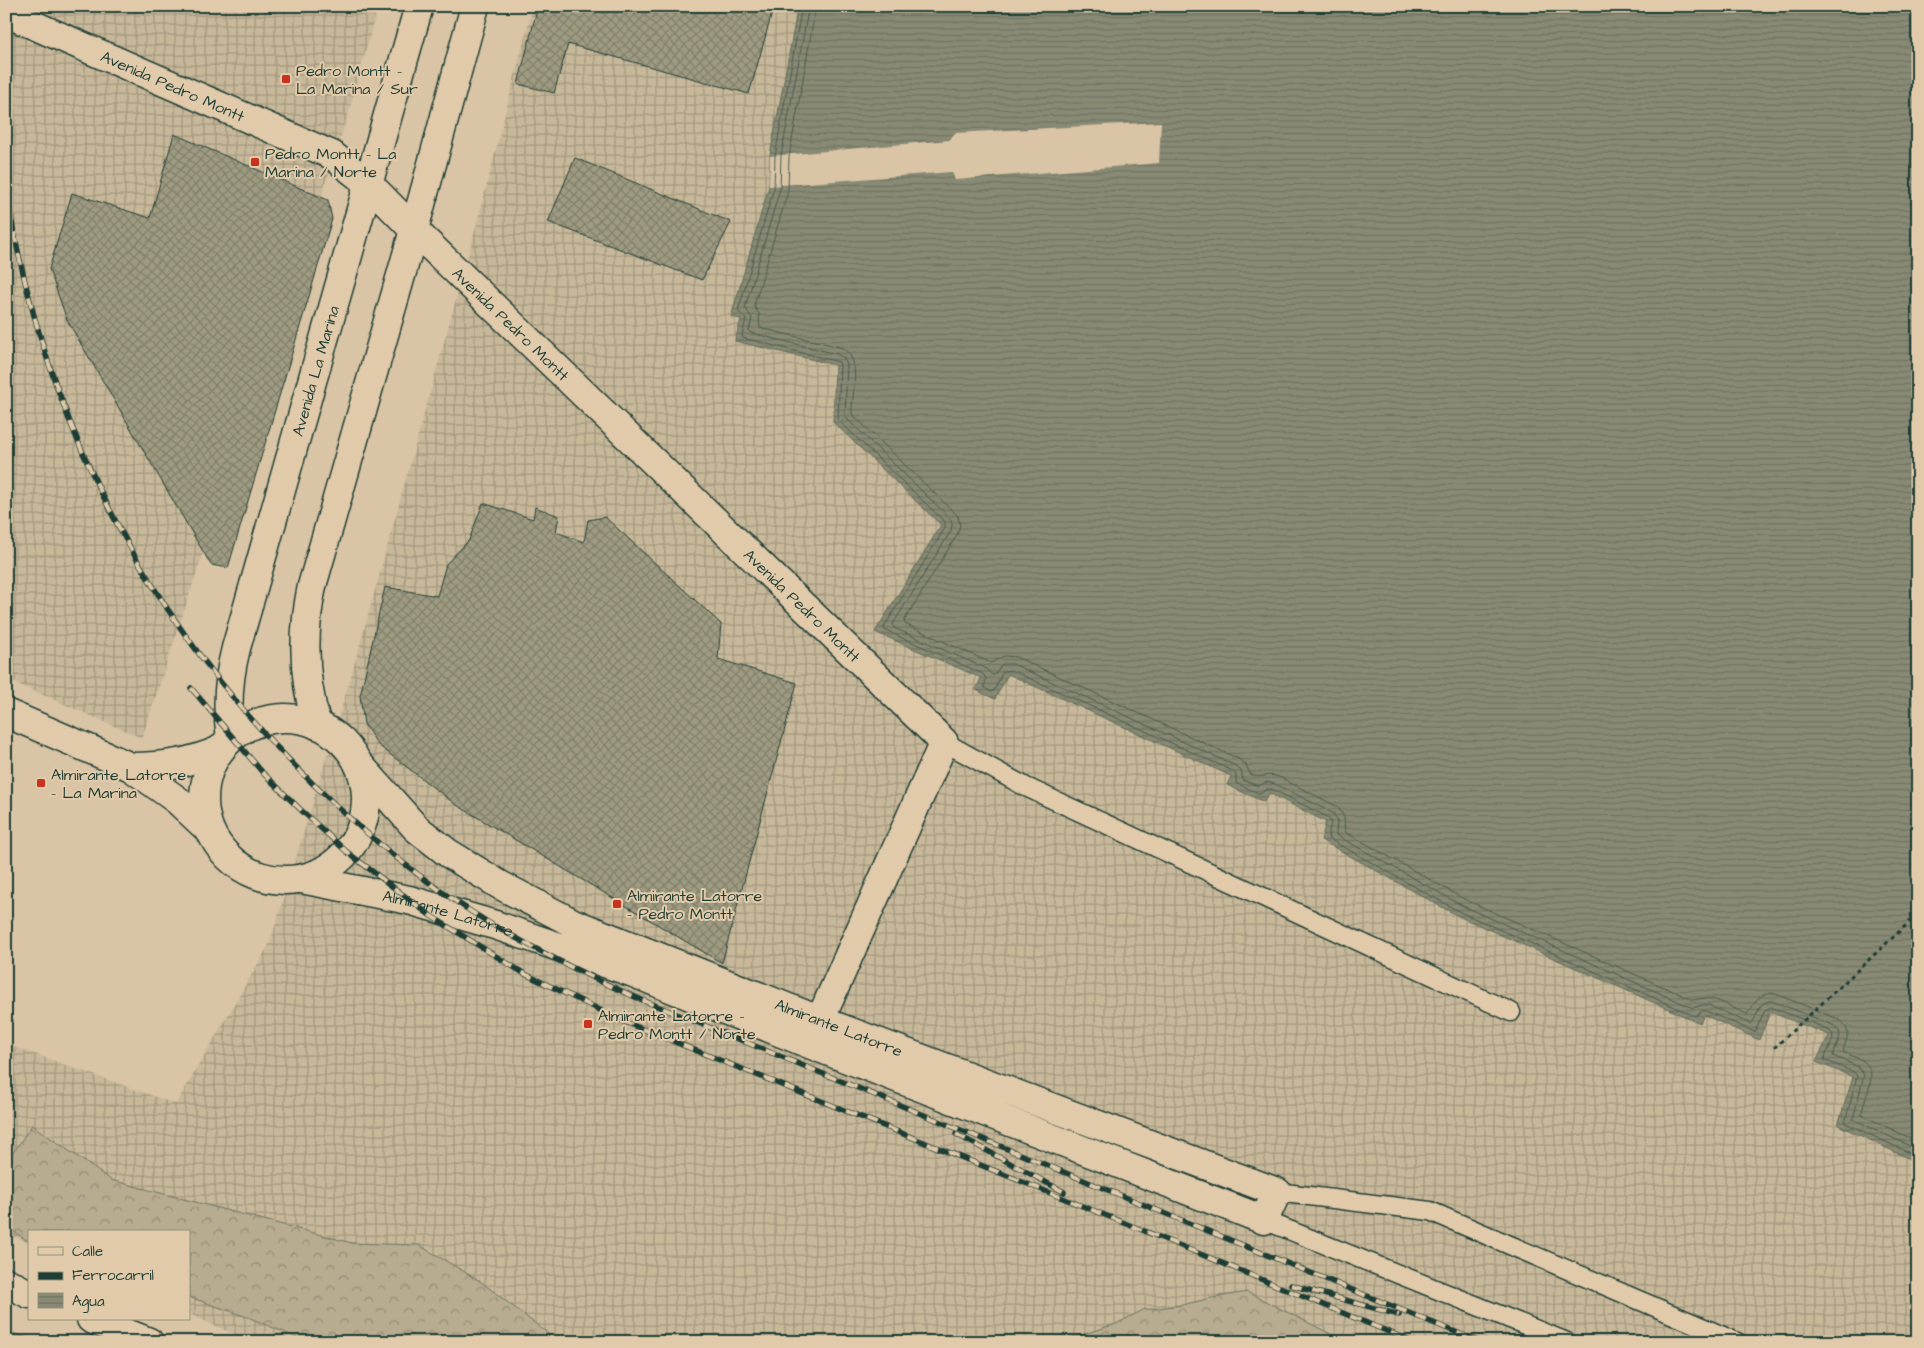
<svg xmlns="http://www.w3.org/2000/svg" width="1924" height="1348" font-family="'Architects Daughter',sans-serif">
	<defs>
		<pattern id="industrial-grid" width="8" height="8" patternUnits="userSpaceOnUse" patternTransform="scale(1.25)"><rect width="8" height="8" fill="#c8b89a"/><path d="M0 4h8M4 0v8" fill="none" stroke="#a2977e"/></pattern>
		<pattern id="forest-crowns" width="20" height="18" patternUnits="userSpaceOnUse" patternTransform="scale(1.25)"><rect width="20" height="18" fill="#b7ab90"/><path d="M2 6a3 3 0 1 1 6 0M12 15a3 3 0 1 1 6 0" fill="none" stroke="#948c76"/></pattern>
		<pattern id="water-rules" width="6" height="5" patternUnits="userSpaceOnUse" patternTransform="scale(1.25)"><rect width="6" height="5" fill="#888a74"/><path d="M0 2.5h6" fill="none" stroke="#6f7260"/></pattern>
		<pattern id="building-cross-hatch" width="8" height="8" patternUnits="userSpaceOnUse" patternTransform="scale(1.25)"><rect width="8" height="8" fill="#9f9b82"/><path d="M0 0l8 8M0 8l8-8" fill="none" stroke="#81806b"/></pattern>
	</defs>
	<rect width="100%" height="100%" fill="#d9c4a5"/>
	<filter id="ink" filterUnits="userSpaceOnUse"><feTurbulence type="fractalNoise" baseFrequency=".02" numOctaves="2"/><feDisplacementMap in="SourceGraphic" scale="10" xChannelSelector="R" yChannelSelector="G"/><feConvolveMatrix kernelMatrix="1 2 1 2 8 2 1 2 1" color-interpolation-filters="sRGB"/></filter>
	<g filter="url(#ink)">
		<g fill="url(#industrial-grid)">
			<path d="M6,6H378L348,115L142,738L6,679Z"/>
			<path d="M533,6H798L770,155L769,186L731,316L741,319L735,341L835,365L833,422L941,525L876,632L981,679L995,699L1008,674L1232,776L1228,785L1264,802L1269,793L1326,822L1699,1023L1704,1015L1758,1040L1769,1012L1830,1035L1853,1077L1838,1125L1918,1163V1342H251L189,1314V1232H29V1243L6,1233V1044L176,1104L270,943L352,673L473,238Z"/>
		</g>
		<g fill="url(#forest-crowns)" stroke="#6b7462">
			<path d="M32,1125L111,1180L352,1243L419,1245L480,1281L559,1342H307L250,1318L189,1297V1232H29V1241L26,1240L6,1226V1163Z"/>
			<path d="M1247,1292L1347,1342H1001L1068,1339L1116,1324L1143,1310L1182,1305L1211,1298Z"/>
			<path d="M6,1331L41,1342H6Z"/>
		</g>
		<path fill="url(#water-rules)" stroke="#5e6b5a" d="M798,6H1918V1163L1838,1125L1853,1077L1816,1062L1829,1035L1770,1012L1759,1040L1704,1015L1700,1023L1458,916L1321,840L1326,822L1269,793L1264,802L1227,785L1231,776L1008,674L995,699L976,690L981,678L875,632L941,525L833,422L835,365L735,341L741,319L731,317L769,186L770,155Z"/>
		<path fill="#d9c4a5" d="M1161,122L1159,163L955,180L952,172L769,186L770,156L949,140L955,133Z"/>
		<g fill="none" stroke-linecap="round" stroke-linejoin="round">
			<g stroke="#495c4e" stroke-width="1">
				<path d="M802,6L775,156L774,188L738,311L746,319L742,335L743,338L839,362L840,366L838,420L945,522V528L884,627L885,630L983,674L986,679L984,687L991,692L994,691L1003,671L1011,670L1233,771L1236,775V783L1260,794L1267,789H1272L1329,818C1334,825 1326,831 1329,839L1460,912L1695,1016L1702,1011H1706L1755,1032L1765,1010L1771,1007L1830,1030C1838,1039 1826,1050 1824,1060L1854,1072L1857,1076L1845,1123L1918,1157"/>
				<path d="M809,6L781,156L780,189L745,308L752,318L749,331L751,333L837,354L844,358L847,365L845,417L951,519L952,525L951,531L893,624L894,628L985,668L992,675L995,674L1002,664H1013L1236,766L1241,771L1243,780L1258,786L1267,782L1275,784L1333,813L1337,820L1336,835L1463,906L1693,1008L1702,1005H1708L1751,1024C1759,1015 1757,1001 1772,1001L1833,1025C1847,1034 1835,1044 1833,1056L1857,1066L1864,1075L1853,1119L1918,1150"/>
				<path d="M816,6L789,157L788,191L754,306L759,314L760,328L840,347C864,357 851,394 852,414L958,516L960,525L957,535L904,621L905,624L991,663L1004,656L1016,657L1239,759L1246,765L1250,774C1262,780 1266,772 1279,777L1338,807L1344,817L1345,832L1466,900L1693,1000C1715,994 1726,1006 1747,1014C1756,1004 1756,993 1773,993L1836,1018C1854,1028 1846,1038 1843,1052C1849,1055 1856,1057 1862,1060C1882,1073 1862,1098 1862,1115L1918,1142"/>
			</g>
		</g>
		<g fill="url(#building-cross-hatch)" stroke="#1f3d34">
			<path d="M538,6H774L749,94L568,44L554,93L518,84Z"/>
			<path d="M174,134L328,200L332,219L228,568L211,565L67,320L49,269L72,193L150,218Z"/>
			<path d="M575,158L731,222L702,280L548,222Z"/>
			<path d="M483,503L533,519L535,507L559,516L556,532L584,542L588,520L605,517L721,624L718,659L797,683L722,963L455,804L378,745L364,724L360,696L385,587L437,596L446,564L469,540Z"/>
		</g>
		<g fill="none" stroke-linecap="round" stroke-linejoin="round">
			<defs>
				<g id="lane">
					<path d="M944,742L1026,787L1511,1012"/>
					<path d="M1277,1192L1430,1211L1737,1342"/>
					<path d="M1264,1220L1567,1342"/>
				</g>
				<g id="street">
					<path id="s1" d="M414,230L944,742L813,1036"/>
					<path id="s2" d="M301,879L409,900L495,925L631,972L809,1044L1264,1220L1277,1192L819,1020L573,923L500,885L448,853L416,828L358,763"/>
				</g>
				<g id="secondary">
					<path id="s3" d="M6,13L332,155L369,184L414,230"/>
					<path d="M6,713L131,767L177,800L209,830"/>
					<circle cx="285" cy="799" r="81"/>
					<path d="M317,725C303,679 302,633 312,586L414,230L475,6"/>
					<path id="s4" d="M231,738C226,706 228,679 236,648L419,6"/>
					<path d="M131,767C163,767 190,763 220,750"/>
					<path d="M6,1282L29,1294"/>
					<path d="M91,1319L149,1342"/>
				</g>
			</defs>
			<use href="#lane" stroke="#1f3d34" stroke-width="21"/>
			<use href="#street" stroke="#1f3d34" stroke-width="31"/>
			<use href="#secondary" stroke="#1f3d34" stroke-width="31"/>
			<path stroke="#1f3d34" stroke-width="3" stroke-dasharray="4 4" stroke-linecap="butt" d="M1774,1048L1918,914"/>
			<use href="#lane" stroke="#e1caaa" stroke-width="18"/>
			<use href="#street" stroke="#e1caaa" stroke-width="28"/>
			<use href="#secondary" stroke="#e1caaa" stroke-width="28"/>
			<defs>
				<g id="rail">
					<path d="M6,189C46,433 158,645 342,811C387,852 438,892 491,924C538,951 585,975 635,997L1480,1342"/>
					<path d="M191,688L263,773L302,811L347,852L431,916L525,974L625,1022L1152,1234"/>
					<path d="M956,1134L1064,1192"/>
					<path d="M1147,1232L1413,1342"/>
					<path d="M1291,1285L1399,1315"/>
				</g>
			</defs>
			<use href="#rail" stroke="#1f3d34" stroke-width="5.5"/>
			<use href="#rail" stroke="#e1caaa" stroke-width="4" stroke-dasharray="11" stroke-linecap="butt"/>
		</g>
	</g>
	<g fill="#c8321e" stroke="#e1caaa" stroke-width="2">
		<rect x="281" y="74" width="10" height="10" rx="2.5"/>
		<rect x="250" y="157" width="10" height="10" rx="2.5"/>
		<rect x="36" y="778" width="10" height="10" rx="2.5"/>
		<rect x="612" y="899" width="10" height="10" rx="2.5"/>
		<rect x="583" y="1019" width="10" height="10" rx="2.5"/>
	</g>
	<g text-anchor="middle" stroke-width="4" stroke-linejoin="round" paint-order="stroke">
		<g font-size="16" fill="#1f3d34" stroke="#e1caaa" text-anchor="start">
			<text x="296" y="76">Pedro Montt -<tspan x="296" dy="18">La Marina / Sur</tspan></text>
			<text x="265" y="159">Pedro Montt - La<tspan x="265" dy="18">Marina / Norte</tspan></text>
			<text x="51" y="780">Almirante Latorre<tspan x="51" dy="18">- La Marina</tspan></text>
			<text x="627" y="901">Almirante Latorre<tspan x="627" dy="18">- Pedro Montt</tspan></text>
			<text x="598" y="1021">Almirante Latorre -<tspan x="598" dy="18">Pedro Montt / Norte</tspan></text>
		</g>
		<g font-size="16" fill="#1f3d34" stroke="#e1caaa">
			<text dy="6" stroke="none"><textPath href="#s3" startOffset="182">Avenida Pedro Montt</textPath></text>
			<text dy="6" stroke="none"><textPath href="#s1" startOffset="135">Avenida Pedro Montt</textPath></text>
			<text dy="6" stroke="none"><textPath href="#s4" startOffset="379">Avenida La Marina</textPath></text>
			<text dy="6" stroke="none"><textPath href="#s1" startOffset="540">Avenida Pedro Montt</textPath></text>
			<text dy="6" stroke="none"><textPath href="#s2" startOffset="151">Almirante Latorre</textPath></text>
			<text transform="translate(839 1027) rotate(21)" y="6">Almirante Latorre</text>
		</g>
	</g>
	<rect width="1924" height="1348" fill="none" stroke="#e1caaa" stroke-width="25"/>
	<rect x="12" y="12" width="1899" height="1323" fill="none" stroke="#1f3d34" stroke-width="2" filter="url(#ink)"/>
	<rect x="28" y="1230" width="162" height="90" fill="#e1caaa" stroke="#93927b"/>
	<rect x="38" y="1247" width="25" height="8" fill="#e1caaa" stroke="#93927b"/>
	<text x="72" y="1256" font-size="15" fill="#1f3d34">Calle</text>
	<rect x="38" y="1272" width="25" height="8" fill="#1f3d34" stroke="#93927b"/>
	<text x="72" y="1280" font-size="15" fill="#1f3d34">Ferrocarril</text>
	<rect x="38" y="1293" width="25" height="15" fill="url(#water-rules)" stroke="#93927b"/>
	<text x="72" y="1306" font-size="15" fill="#1f3d34">Agua</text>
</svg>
